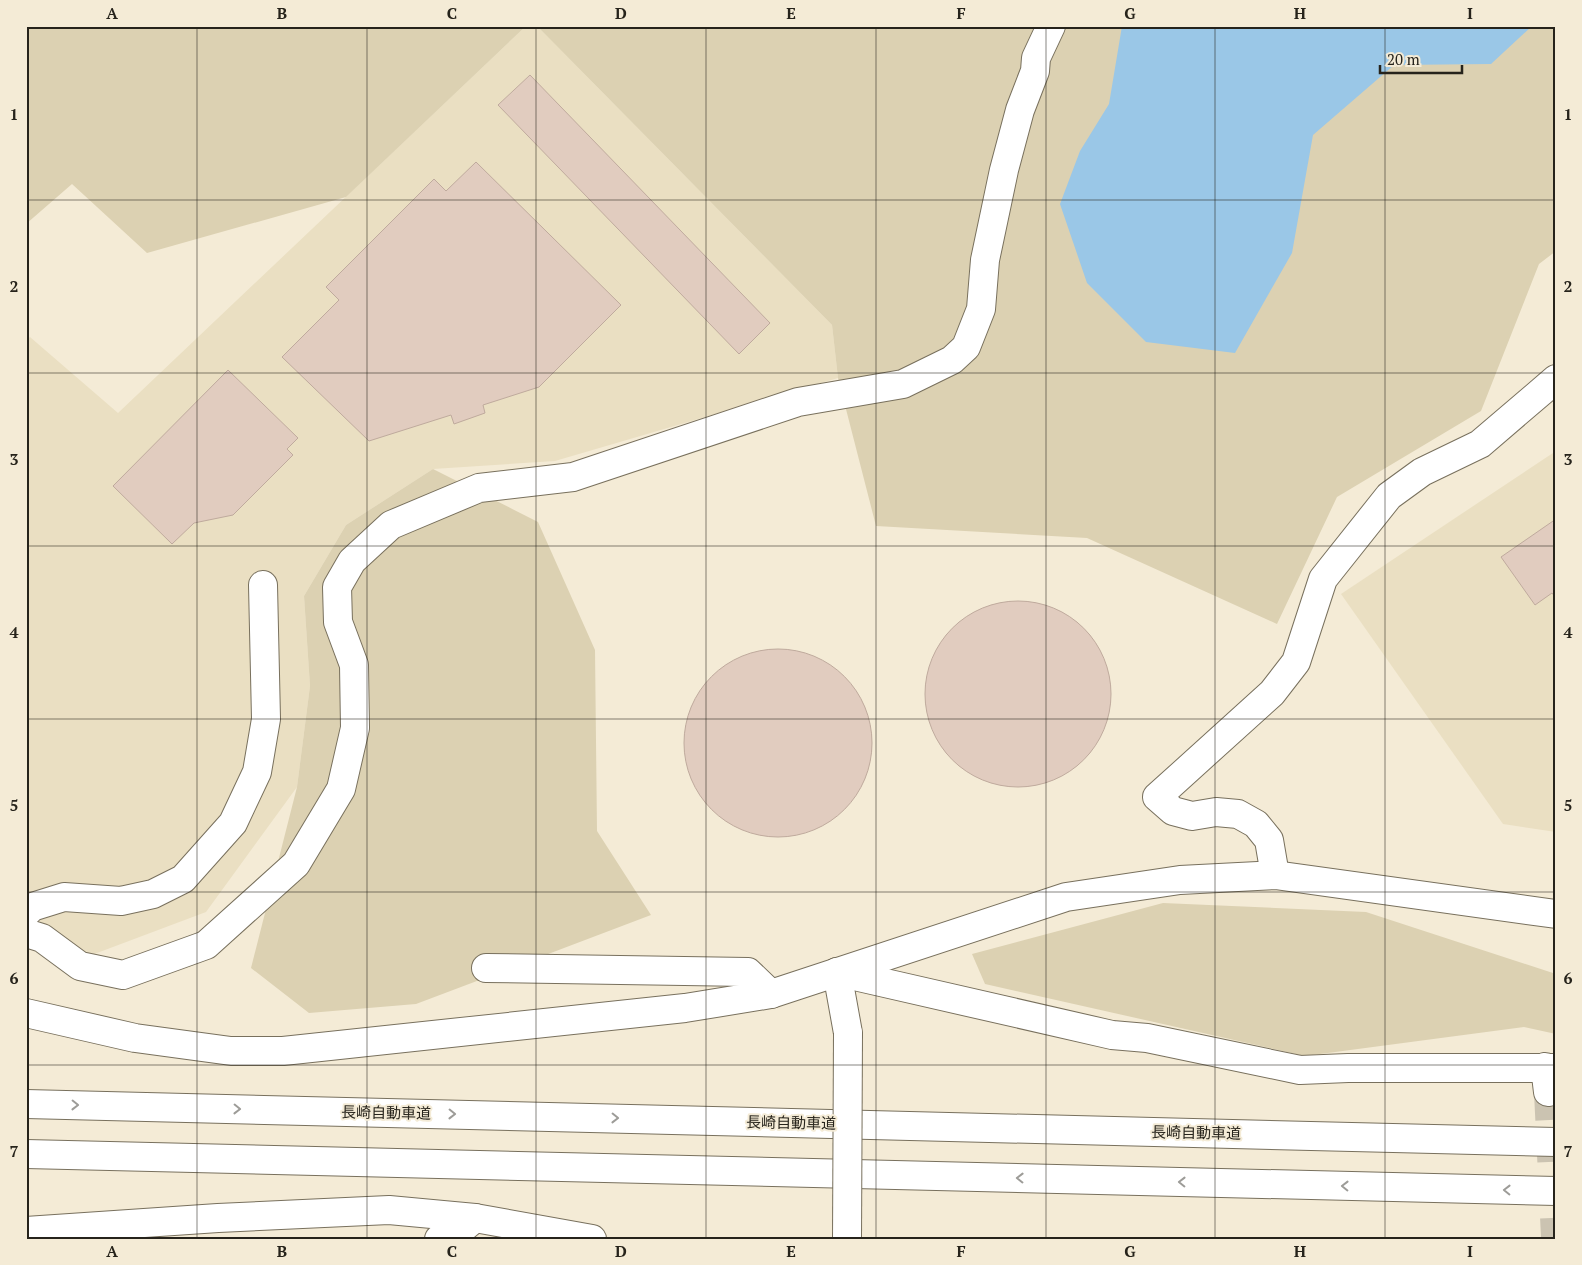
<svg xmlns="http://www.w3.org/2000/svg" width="1582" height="1265" font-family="'PT Serif','Noto Sans JP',serif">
	<rect width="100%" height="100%" fill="#f4ebd6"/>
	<g fill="#eadfc2">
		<path d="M526,26H537L832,325L838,378L555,461L433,469L346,525L304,596L310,686L297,787L206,912L89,956L26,912V340L30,337L118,413Z"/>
		<path d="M1556,451V832L1503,824L1341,594Z"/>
	</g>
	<g fill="#dcd1b2">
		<path d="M26,26H526L346,197L147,253L72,184L26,224Z"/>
		<path d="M537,26H1556V251L1539,264L1481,411L1337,497L1277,624L1087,538L876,526L838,378L832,325Z"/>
		<path d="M433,469L538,522L595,650L597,831L651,915L416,1004L309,1013L251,968L297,787L310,686L304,596L346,525Z"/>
		<path d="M1163,903L1366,912L1556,974V1034L1524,1027L1305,1056L985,984L972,954Z"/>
	</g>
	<path fill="#9ac7e7" d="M1122,26H1532L1491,64L1394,65L1313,135L1292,253L1235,353L1146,342L1087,283L1060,204L1080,151L1109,104Z"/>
	<g fill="#e1ccbf" stroke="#bfaa9d">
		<path d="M530,75L770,323L739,354L498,105Z"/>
		<path d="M476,162L621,305L539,387L483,405L485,413L454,424L451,415L369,441L282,357L339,300L326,287L434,179L446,191Z"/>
		<path d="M228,370L298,438L287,449L293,455L233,515L194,523L172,544L113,486Z"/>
		<path d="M1556,519V598L1552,593L1535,605L1501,557Z"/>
		<circle cx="1018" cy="694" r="93"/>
		<circle cx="778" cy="743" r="94"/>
	</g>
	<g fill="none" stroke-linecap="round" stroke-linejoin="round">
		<path stroke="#cbc3b1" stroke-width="28" stroke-dasharray="28 14" stroke-linecap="butt" d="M1548,1092L1555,1237"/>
		<defs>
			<g id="minor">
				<path d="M1275,875L1269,840L1256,824L1238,814L1216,812L1192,816L1173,811L1157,797L1272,693L1296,662L1323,579L1389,496L1422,472L1480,444L1556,379"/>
				<path d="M26,913L32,907L64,897L121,901L153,894L183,879L233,823L257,772L266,719L263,585"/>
				<path d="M26,933L42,938L80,966L123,975L206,945L296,864L341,789L355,728L354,665L338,622L337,587L352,561L391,525L479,488L573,477L798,402L903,384L952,360L966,347L981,309L985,260L1004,170L1020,110L1035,71L1036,58L1051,26"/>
				<path d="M486,968L748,972L771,994"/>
				<path d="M837,972L1112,1035L1147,1038L1300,1070L1348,1068H1556"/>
				<path d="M837,972L848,1033"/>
				<path d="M26,1013L135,1038L231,1051H283L685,1008L771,994L1066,897L1180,880L1275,875L1556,914"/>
				<path d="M1545,1067L1548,1092"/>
				<path d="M26,1231L218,1218L389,1210L475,1218L592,1239"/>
				<path d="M439,1239L457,1233L475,1218"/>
			</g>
			<g id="highway">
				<path d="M26,1104L1556,1142"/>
				<path d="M26,1154L1556,1191"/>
			</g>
		</defs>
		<use href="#minor" stroke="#78705d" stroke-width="30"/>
		<use href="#highway" stroke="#78705d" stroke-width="30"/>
		<use href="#minor" stroke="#fff" stroke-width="28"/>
		<use href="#highway" stroke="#fff" stroke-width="28"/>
		<defs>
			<path id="minor-bridge" d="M847,1239L848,1033"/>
		</defs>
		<use href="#minor-bridge" stroke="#78705d" stroke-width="30" stroke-linecap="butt"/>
		<use href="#minor-bridge" stroke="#fff" stroke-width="28"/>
	</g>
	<defs><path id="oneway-chevron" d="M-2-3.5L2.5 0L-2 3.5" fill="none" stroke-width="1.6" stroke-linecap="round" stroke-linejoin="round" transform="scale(1.25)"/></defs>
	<g stroke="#9d9c98">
		<use href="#oneway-chevron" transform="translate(75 1105) rotate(1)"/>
		<use href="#oneway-chevron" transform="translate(237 1109) rotate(1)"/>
		<use href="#oneway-chevron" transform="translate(452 1114) rotate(1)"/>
		<use href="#oneway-chevron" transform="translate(615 1118) rotate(1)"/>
		<use href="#oneway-chevron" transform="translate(1020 1178) rotate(-179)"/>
		<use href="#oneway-chevron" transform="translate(1182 1182) rotate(-179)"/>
		<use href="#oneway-chevron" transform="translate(1345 1186) rotate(-179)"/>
		<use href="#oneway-chevron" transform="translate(1507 1190) rotate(-179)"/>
	</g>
	<path fill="none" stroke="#26231b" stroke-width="1" stroke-opacity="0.55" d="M197,26V1239M367,26V1239M536,26V1239M706,26V1239M876,26V1239M1046,26V1239M1215,26V1239M1385,26V1239M26,200H1556M26,373H1556M26,546H1556M26,719H1556M26,892H1556M26,1065H1556"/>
	<g text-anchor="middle" stroke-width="4" stroke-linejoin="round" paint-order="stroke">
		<g font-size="15" fill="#26231b" stroke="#f4ebd6">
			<text transform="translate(386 1113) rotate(1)" y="5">長崎自動車道</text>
			<text transform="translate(791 1123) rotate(1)" y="5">長崎自動車道</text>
			<text transform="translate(1196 1133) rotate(1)" y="5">長崎自動車道</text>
		</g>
	</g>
	<rect width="1582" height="1265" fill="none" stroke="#f4ebd6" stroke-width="55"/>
	<path d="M1380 65v8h82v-8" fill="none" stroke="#26231b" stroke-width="2.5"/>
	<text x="1387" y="65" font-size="15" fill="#26231b" stroke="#f4ebd6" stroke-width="4" paint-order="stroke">20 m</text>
	<rect x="28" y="28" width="1526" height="1210" fill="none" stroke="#26231b" stroke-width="2"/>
	<g font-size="16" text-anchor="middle" font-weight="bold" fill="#26231b">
		<text x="112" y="19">A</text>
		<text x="282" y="19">B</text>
		<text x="452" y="19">C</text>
		<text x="621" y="19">D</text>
		<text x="791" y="19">E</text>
		<text x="961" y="19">F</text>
		<text x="1130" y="19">G</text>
		<text x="1300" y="19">H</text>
		<text x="1470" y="19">I</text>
		<text x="14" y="120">1</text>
		<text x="1568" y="120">1</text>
		<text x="14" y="292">2</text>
		<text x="1568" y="292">2</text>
		<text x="14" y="465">3</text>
		<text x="1568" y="465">3</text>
		<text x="14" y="638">4</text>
		<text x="1568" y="638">4</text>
		<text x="14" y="811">5</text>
		<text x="1568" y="811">5</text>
		<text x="14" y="984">6</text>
		<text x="1568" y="984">6</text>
		<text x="14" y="1157">7</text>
		<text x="1568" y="1157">7</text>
		<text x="112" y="1257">A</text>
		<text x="282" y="1257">B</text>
		<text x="452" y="1257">C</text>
		<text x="621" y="1257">D</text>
		<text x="791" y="1257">E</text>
		<text x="961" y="1257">F</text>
		<text x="1130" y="1257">G</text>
		<text x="1300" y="1257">H</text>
		<text x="1470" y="1257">I</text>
	</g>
</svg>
